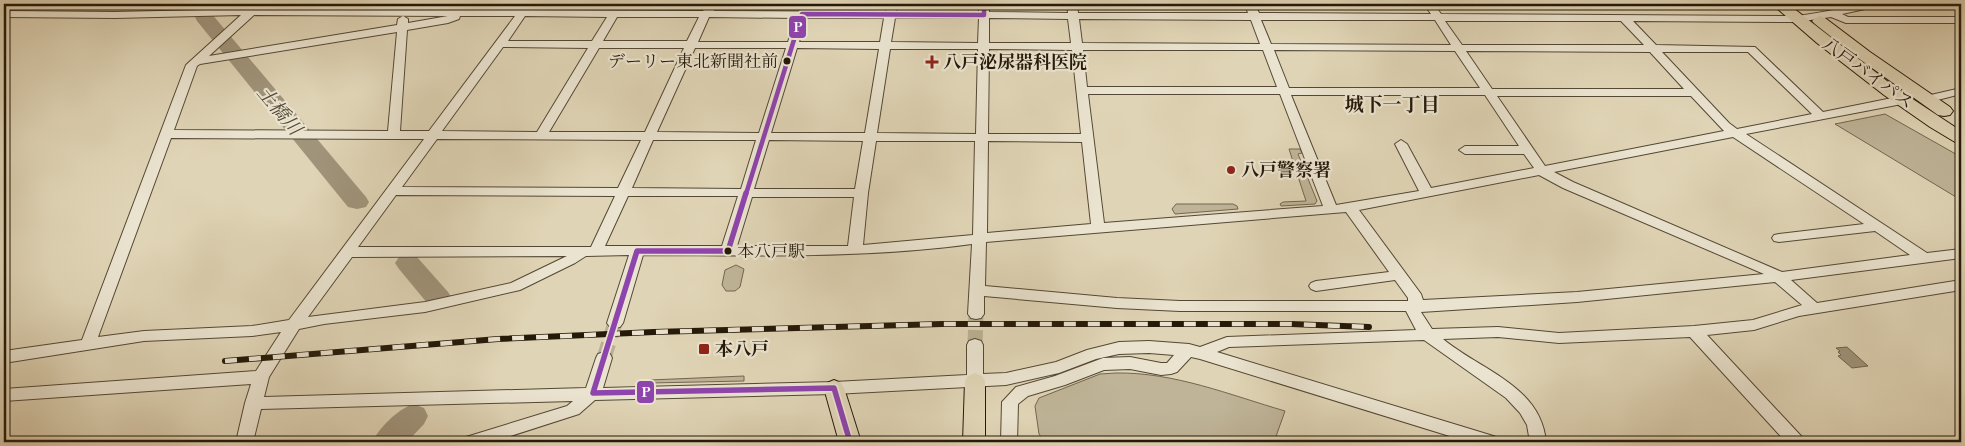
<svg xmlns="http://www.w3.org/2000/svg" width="1965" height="446" font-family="'Old Standard TT','Noto Serif JP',serif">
	<rect width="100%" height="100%" fill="#dfd4b5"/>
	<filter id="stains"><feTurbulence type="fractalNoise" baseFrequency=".004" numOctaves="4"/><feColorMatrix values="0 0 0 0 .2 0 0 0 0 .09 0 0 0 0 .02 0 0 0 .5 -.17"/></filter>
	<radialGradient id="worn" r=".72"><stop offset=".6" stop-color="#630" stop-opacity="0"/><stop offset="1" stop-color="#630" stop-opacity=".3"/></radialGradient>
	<g fill="#bfb498" stroke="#726650">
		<path d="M1885,114L1961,157V200L1835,124Z"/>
		<path d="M1289,149H1300L1302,153L1298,154L1317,201L1315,204L1281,206L1280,204L1283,202L1306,201Z"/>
		<path d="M1176,204H1233L1237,206L1238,209L1175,214L1172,209Z"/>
		<path d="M736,265L744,269L740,287L735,291H726L722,285L725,270Z"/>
		<path d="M1116,373C1174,372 1230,395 1285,411L1274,442H1045L1039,434L1035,406L1039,398L1100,374Z"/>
		<path d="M744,376V381L650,383V380Z"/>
	</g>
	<path fill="#a0947b" stroke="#6f634d" d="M1847,347L1868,366L1852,368L1838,356L1841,355L1838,352L1840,351L1836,348Z"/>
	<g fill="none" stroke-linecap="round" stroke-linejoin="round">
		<path stroke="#6f634d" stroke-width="4" d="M734,8L746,4"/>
		<g fill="#a0947b" fill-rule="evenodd">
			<path d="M204,11L211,13L366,197L369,202L366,207L357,209L348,207L197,21L195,17L197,13Z"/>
			<path d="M408,255L417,257L448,292L452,298L448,304L438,307L428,304L399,269L395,263L399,257Z"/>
			<path d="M413,404L424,408L428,416L424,424L407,442H372C380,427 397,410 413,404Z"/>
		</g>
		<g stroke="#baaf93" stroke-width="15" stroke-dasharray="15 8" stroke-linecap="butt">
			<path d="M975,345L976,314"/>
			<path d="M604,358L615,323"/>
		</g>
		<defs>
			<g id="minor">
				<path d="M708,4H718L714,11L886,12L887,4H897L896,12H979V4H989V12L1068,13L1067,4H1077L1078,13H1248L1245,4H1255L1259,13L1431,14L1424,4H1434L1441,14L1797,16C1825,13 1852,4 1880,4L1879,6L1842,14L1848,17H1961V23H1846L1831,17L1797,22L1633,21L1656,45L1755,47L1823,112L1902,96L1906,98L1908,100L1902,104L1746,134L1927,253L1961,249V258L1791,280L1817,303L1961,280V290L1799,316L1754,330L1707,335L1802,437L1804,442H1786L1690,337L1559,343L1498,337L1443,339C1482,371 1541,386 1546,442H1530L1527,425L1520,413L1506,398L1424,340L1229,347L1217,352L1490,435L1496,437L1498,442H1469L1200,359L1191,357L1177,372L1171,374L1161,375L1130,369L1104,370L1065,385L1028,396L1018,404L1017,442H1001L1002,402L1016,387L1055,376L1103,358L1130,357L1161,363H1167L1174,355L1149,353L1119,354L1096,359L1059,373L1006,385L834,394L595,400L579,414L492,442H463L466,437L567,406L573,401L261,409L253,442H236L245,403L251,384L4,401V389L256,371L281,332L252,336L144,341L4,363V351L82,340L186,65L241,15L115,18L4,17V11L115,12L251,9L519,10L526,5L530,6V10L703,11ZM254,15L448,16L408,23V19L403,16L398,19L397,25L209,56ZM460,16H515L429,131H400L407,30L448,23L459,19ZM525,16L607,17L592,41H508ZM617,17H699L687,41H603ZM709,17L796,18L788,42H698ZM806,18H884L880,42H799ZM895,18H979L978,43L891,42ZM989,18L1068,19L1071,43H989ZM1079,19L1251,20L1260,44L1082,43ZM1261,20H1435L1451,45L1271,44ZM1445,21H1621L1644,45H1462ZM397,32L388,131L174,130L197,66L200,64ZM503,47L588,48L537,132L442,131ZM599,48H684L645,132H549ZM695,48H786L759,133L657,132ZM797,48L879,49L865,133H771ZM890,49H978L976,134L877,133ZM989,49L1072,50L1081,134H988ZM1083,50H1263L1277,87H1087ZM1274,50L1455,51L1480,88H1289ZM1466,51L1650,52L1684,89H1492ZM1662,52H1748L1812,114L1737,129L1729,123ZM1088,94H1280L1323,206L1104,223ZM1291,95H1485L1519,146H1465L1459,150L1465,154H1524L1534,168L1431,188L1407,144L1401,140L1395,144L1419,191L1336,205ZM1497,96H1691L1724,131L1545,166ZM1733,137L1864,224L1779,234L1774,235L1772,238L1774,241L1779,242L1875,231L1910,255L1782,272L1573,182L1554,172ZM171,138L394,139H424L289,320L252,326L144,331L98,337ZM437,139L641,140L618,188L402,187ZM653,140H756L741,189L632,188ZM769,140L863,141L855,189H754ZM876,141H975L973,235L863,245L868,193ZM988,141L1082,142L1091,224L987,233ZM1539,175L1563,188L1764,274L1577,292L1423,300L1421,294L1359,210ZM396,195L615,196L591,247H358ZM628,196H738L722,246H605ZM752,197H854L848,246H737ZM1346,212L1389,272L1316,281L1311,283L1309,286L1311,289L1316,291L1395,280L1408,298V301H1180L1117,298L985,286L986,242ZM972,244L968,314L971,318L976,319L981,318L984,314V296L1117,308L1180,311H1406L1416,330L1227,337L1200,347L1189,344L1149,341L1119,342L1087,350L1056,362L1006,373L983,374V345L981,341L975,339L969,341L967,345V375L834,382L603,388L612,358L610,354L604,352L598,354L596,358L586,388L264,397L269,377L299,329L324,324L425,312L520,290L575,263L586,256L629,255L607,323L610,327L615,328L620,327L623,323L643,255C753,255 863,259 972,244ZM567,256L511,283L425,302L308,317L352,257ZM1775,282L1802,305L1753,320L1694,326L1559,333L1498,327L1432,329L1421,312L1577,302Z"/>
				<path d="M1961,88V94L1926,103L1920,99L1922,97Z"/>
			</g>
			<g id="major">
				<path d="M975,373L982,376L985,381V442H963L965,381L968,376Z"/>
				<path d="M834,380L841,383L844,388L861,442H839L824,388L827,383Z"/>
			</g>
			<g id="highway">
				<path d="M1772,4H1788L1896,88L1961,131V143L1955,142L1930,127L1884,95L1817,43Z"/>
				<path d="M1820,16L1825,18L1870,52L1950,107L1953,111L1950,115L1944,116L1938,115L1858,58L1815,24L1812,21L1815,18Z"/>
			</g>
		</defs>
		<use href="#minor" stroke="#544834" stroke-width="2"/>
		<use href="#major" stroke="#251909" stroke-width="2"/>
		<use href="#highway" stroke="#251909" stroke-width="2"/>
		<use href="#minor" fill="#eae3cf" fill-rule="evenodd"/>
		<use href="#major" fill="#dfd4b5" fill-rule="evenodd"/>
		<use href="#highway" fill="#dfd4b5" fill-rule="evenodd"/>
		<defs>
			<path id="rail" d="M225,361L498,339L654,332L942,324H1291L1369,327"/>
		</defs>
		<use href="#rail" stroke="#251909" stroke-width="6"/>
		<use href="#rail" stroke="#eae3cf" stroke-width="4.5" stroke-dasharray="12" stroke-linecap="butt"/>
		<defs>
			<path id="bus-1-far1" d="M746,194L802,14L984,15V4"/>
			<path id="bus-1" d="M746,193L728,251H637L593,393L834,388L850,442"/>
		</defs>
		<use href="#bus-1-far1" stroke="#eae3cf" stroke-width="8"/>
		<use href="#bus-1" stroke="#eae3cf" stroke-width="9"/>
		<use href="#bus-1-far1" stroke="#8e44ad" stroke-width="4.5"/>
		<use href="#bus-1" stroke="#8e44ad" stroke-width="5.5"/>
	</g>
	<g fill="#251909" stroke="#eae3cf" stroke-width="2">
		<circle cx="787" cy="61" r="4.5"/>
		<circle cx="728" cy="251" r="4.5"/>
	</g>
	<g fill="#8f2418" stroke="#eae3cf" stroke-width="2">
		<path d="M929.5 54.5h5v5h5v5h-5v5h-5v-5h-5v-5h5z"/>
		<circle cx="1231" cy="170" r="5"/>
		<rect x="698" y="343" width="12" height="12" rx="2.5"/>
	</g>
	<g text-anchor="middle" stroke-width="4.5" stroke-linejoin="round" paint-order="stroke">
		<g font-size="17" fill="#251909" stroke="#eae3cf" text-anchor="end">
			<text x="778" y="67">デーリー東北新聞社前</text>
			<text x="737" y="257" text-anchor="start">本八戸駅</text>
		</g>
		<g font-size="18" font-weight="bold" fill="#251909" stroke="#eae3cf" text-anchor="start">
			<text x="943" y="68">八戸泌尿器科医院</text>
			<text x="1241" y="176">八戸警察署</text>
			<text x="715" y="355">本八戸</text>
		</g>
		<g font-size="18" fill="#251909" stroke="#eae3cf">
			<text transform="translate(1868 73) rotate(36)" y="6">八戸バイパス</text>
		</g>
		<g font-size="19" font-weight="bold" fill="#251909" stroke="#eae3cf">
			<text x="1392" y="111">城下一丁目</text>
		</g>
		<g font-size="19" font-style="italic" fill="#564a37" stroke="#eae3cf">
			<text transform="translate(280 110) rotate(50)" y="7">土橋川</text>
		</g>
	</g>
	<g stroke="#eae3cf" stroke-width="2">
		<rect x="788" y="15" width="19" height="24" rx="5" fill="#8e44ad"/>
		<rect x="636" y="380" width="19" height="24" rx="5" fill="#8e44ad"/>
	</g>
	<g font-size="14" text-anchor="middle" font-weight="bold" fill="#fff">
		<text x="798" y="32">P</text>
		<text x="646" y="397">P</text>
	</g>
	<rect width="1965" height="446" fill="none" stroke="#dfd4b5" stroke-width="20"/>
	<rect x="5" y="5" width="1955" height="436" fill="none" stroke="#251909" stroke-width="2.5"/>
	<rect x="10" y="10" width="1945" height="426" fill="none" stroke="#251909"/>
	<rect width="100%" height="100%" filter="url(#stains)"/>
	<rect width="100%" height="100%" fill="url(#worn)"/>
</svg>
